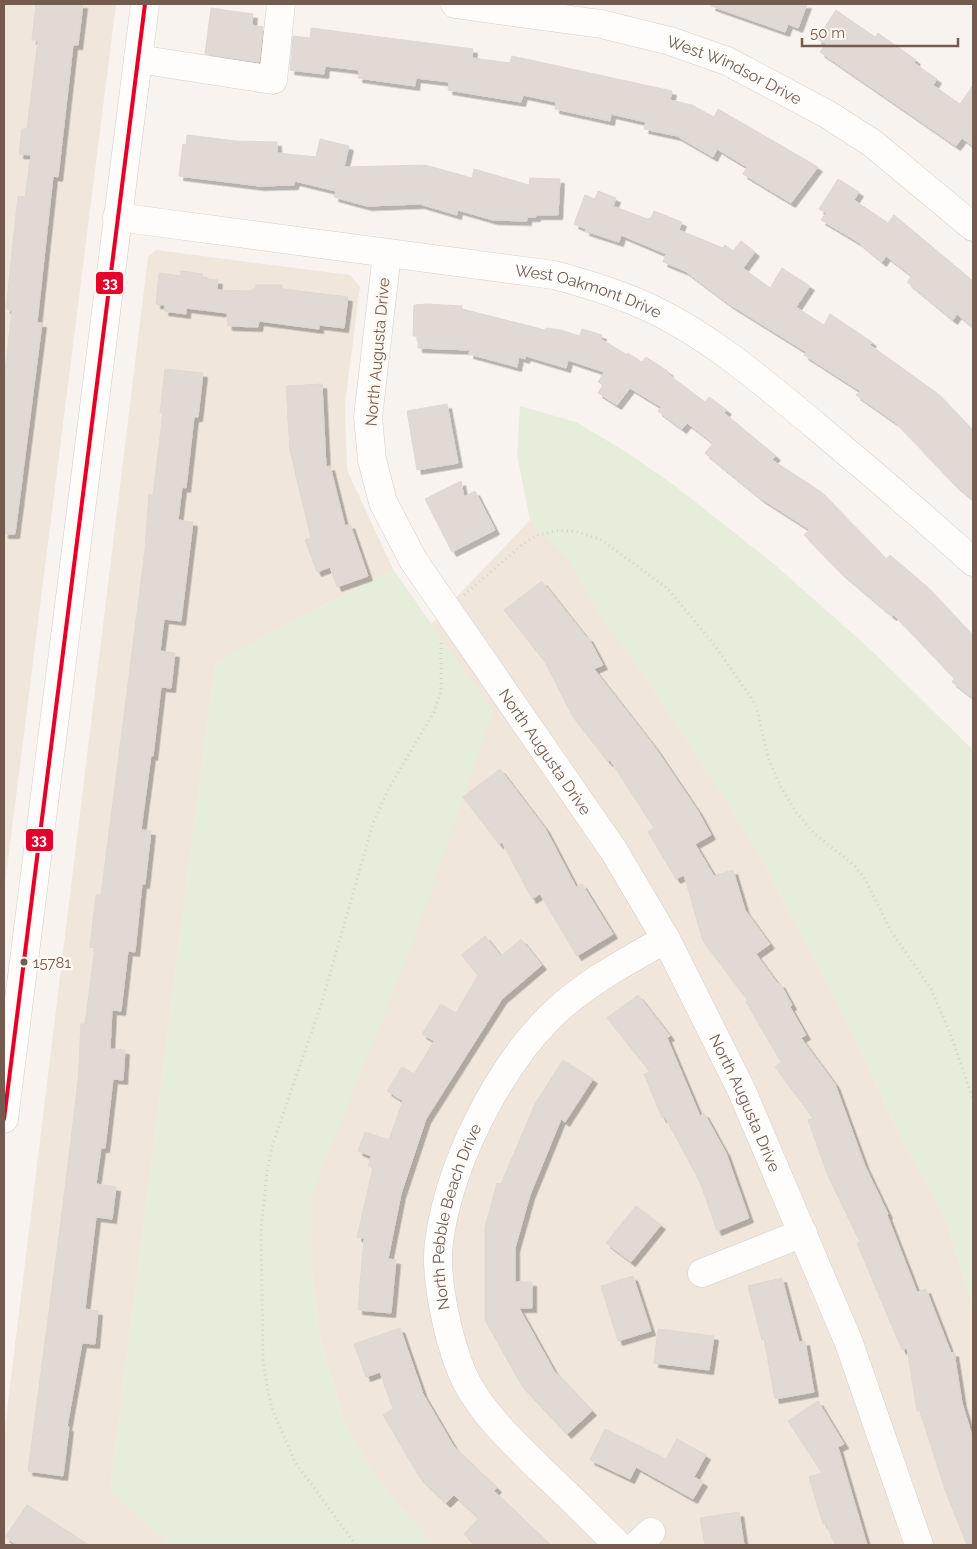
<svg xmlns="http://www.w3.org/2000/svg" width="977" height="1549" font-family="Raleway,sans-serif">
	<defs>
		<filter id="shadow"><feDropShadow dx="4.5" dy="4.5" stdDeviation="0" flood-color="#0004"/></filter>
	</defs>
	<rect width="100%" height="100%" fill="#f8f3ee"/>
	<g fill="#f0e6dc">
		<path d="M4,4H116L4,892Z"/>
		<path d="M156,250L350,275L360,287L345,404L347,470L393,569L215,663L110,1490L169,1545H4V1435L148,257Z"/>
		<path d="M530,520L570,560L600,615L642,672L752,841L846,1020L903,1142L945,1216L973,1308V1545H434L387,1492L367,1464L343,1419L319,1335L310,1248L311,1197L493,712L431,624Z"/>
	</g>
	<g fill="#e6edda">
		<path d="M520,406L576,422L626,452L674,485L775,565L870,649L973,750V1308L945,1216L903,1142L846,1020L752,841L642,672L600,615L570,560L530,520L517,455Z"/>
		<path d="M393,569L493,712L413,943L311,1197L310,1248L319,1335L343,1419L367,1464L387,1492L434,1545H169L110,1490L215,663Z"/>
	</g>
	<g fill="#e1d9d3" stroke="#e0d7d1" filter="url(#shadow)">
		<path d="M36,4H83L78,45H73L58,177L53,176L37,323H42L15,534H4V380L12,310L6,309L18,196L25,197L31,155L19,154L22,129H27L38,40H32Z"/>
		<path d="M712,4H807L798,28L788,24L785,32L711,6Z"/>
		<path d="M211,8L253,14L252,25L263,27L259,62L205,54Z"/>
		<path d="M836,10L875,37L878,33L916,60L914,63L937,79L933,85L960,104L973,85V146L962,138L956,146L820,52L826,44L817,39Z"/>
		<path d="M311,28L473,49L472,58L510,63L512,56L672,91L670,100L692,105L714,117L718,109L818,167L791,203L743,174L747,167L717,149L713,157L677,136L644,129L646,122L611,114L610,121L555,109L556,102L523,95L521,102L448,90L449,82L416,78L415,86L358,78L359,70L325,66L324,74L290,70L293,36L310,38Z"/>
		<path d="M187,135L236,141L277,142V153L316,157L320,139L349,146L344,167L425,165L472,178L474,169L529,185L530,178L560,179L558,215H536V217H527V221L493,220L458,210L457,215L420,204L367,206L334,197L336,191L295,181L294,185L260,186L179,176L183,144L186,145Z"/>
		<path d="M838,179L859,192L854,200L888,223L894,215L973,281V327L957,314L953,320L907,282L912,276L886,256L882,262L858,242L821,220L826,213L819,209Z"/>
		<path d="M598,191L616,198L613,206L647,219L651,218L654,211L682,222L679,230L723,248L725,245L733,251L741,241L755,252L743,268L770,288L782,268L810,286L796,307L824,325L830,314L872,342L870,345L937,393L973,431V500L953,483L896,423L856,395L860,391L804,355L806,352L729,304L685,271L663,262L666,254L621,235L619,242L585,231L586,229L574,224L585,195L595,199Z"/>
		<path d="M181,271L203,274L202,278L218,280L217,290L252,291V289H256V285H282V289L348,297L344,328L319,325V329L259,321L258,327L228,326L227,313L186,308V314L164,311L165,305L156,304L159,273L181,276Z"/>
		<path d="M427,304L462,306V309L545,330L546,328L560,330L580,336L582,329L602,335L601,339L627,355L628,353L642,362L646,357L669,372L668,374L705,402L709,397L727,410L724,413L776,456L772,460L820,491L886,559L890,555L926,586L973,636V698L952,682L954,678L894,615L892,616L839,571L804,535L810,530L760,498L705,453L713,443L687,423L682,429L658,411L661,407L630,388L617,405L598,393L603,385L598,382L604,372L568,360L566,368L526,356L525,359L519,357L517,367L469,354L470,350L418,348V336H413L414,305Z"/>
		<path d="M165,369L203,373L198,417H194L186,488L182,487L178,520L193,522L181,621L164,619L160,651L175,653L171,688L161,687L153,756L151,755L141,830L151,831L145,884H142L135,952L128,951L121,1011L112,1010L110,1049L125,1050L123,1080L113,1079L105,1148H101L96,1184L116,1187L112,1219L96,1217L85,1309L98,1311L95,1344L82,1343L67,1427H69L63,1476L28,1471L62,1213L78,1082L81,1024H85L95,948L90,947L96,895H101L118,763L145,550L149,494L153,495L163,413H160Z"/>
		<path d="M322,384L326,467L330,466L345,526L350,524L368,576L337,587L330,567L317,572L305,540L311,538L290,450L286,386Z"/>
		<path d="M447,404L458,463L417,470L407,411Z"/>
		<path d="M461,481L464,497L475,491L495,530L452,552L425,499Z"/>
		<path d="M542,581L587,638L588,637L603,665L594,669L654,746L698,811L711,835L695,844L714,876L733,870L745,910L770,944L756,954L778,984L780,983L792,1005L790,1007L806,1035L801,1038L835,1084L865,1166L888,1214L887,1215L917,1292L926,1289L951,1353L954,1352L962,1403L973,1439V1545H967L945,1490L920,1411H917L907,1348L902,1350L857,1243L860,1242L828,1176L808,1120L813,1118L775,1067L781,1062L746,1002L748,1001L703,941L684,875L676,879L648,832L654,828L610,760L608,762L573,717L545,662L504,610Z"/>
		<path d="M500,769L545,828L576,887L582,884L613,934L577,956L540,894L532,899L502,842L499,844L463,797Z"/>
		<path d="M485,936L501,956L521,939L542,965L502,999L426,1119L401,1194L388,1259L396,1260L391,1313L358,1310L364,1238L357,1237L373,1168L368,1166L371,1156L358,1151L365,1132L389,1140L403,1101L387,1091L402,1067L414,1074L434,1041L422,1034L441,1004L456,1013L478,975L461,955Z"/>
		<path d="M638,995L670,1036L667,1038L700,1116L704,1113L726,1153L749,1218L717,1231L700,1182L665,1117L662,1118L644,1074L650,1072L607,1018Z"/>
		<path d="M563,1060L593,1079L565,1122L561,1119L530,1195L515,1248V1282H532V1308H519L554,1371L592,1411L567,1434L522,1386L485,1320V1227L497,1183L501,1184L535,1104Z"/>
		<path d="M636,1206L661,1225L631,1262L606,1243Z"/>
		<path d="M633,1276L651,1331L618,1341L601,1286Z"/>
		<path d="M782,1278L799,1342L805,1341L814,1392L775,1399L764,1339L762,1340L748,1286Z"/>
		<path d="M400,1328L423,1394L454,1447L497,1488L494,1491L550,1545H475L464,1534L479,1518L454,1495L446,1503L420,1478L383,1415L393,1409L380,1372L366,1377L354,1344Z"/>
		<path d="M658,1329L714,1336L709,1370L654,1363Z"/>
		<path d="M818,1401L844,1444L838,1447L867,1545H835L826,1523L823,1524L809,1477L822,1473L788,1421Z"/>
		<path d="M605,1429L666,1459L677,1439L706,1455L694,1477L703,1482L693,1499L636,1467L630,1479L590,1460Z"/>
		<path d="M27,1505L89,1545H17L5,1537Z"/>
		<path d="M739,1512L744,1545H705L700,1518Z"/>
	</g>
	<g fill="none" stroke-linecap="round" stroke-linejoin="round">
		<defs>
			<g id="minor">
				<path id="s1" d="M455,4L601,24L670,41L727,61L827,114L872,143L973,227"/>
				<path d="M138,59L273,80L281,4"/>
				<path id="s2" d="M117,217L554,275C588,284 621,294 654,310C714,339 765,384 816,426C869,471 922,515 973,562"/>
				<path id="s3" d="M387,254L368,417L372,460L383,502L413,560L614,851L666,939L741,1089L849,1343L919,1545"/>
				<path d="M4,1119L145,4"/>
				<path d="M702,1273L803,1233"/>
				<path id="s4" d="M618,1545C592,1519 566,1493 539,1468C513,1442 485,1416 467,1383C450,1350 434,1279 439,1242C449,1166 495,1073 549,1018C582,985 625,962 666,939"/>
				<path d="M637,1545L651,1532"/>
			</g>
		</defs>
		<use href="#minor" stroke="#d5cfc9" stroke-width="29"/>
		<g stroke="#d8d1cd" stroke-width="3" stroke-dasharray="1 4" stroke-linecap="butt">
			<path d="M464,595L523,544L535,536L559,530L578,532L602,540L667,588L713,643L756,705L768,757L780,786L796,812L815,834L854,865L865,879L891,931L931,989L949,1030L973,1099"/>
			<path d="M356,1545L295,1462L273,1411L268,1392L263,1360L261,1229L267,1172L272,1146L322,1002L373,823L389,788L434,712L441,691V643"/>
		</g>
		<use href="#minor" stroke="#fefdfc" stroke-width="28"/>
		<defs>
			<path id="bus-1" d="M4,1119L145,4"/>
		</defs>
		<use href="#bus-1" stroke="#fef8f1" stroke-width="8"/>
		<use href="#bus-1" stroke="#e4002b" stroke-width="4"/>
	</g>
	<circle fill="#745b4f" stroke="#fef8f1" stroke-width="2" cx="24" cy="962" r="4.5"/>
	<g text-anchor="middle" stroke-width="5" stroke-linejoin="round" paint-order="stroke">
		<g font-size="15" fill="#745b4f" stroke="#fef8f1" text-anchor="start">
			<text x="33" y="968">15781</text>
		</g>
		<g font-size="16" fill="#745b4f" stroke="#fef8f1">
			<text dy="6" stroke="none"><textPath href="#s1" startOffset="289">West Windsor Drive</textPath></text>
			<text dy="6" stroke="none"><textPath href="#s2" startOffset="478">West Oakmont Drive</textPath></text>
			<text transform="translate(377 352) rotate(-85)" y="6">North Augusta Drive</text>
			<text dy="6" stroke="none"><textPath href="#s3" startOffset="549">North Augusta Drive</textPath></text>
			<text dy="6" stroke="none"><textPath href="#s3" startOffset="954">North Augusta Drive</textPath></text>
			<text dy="6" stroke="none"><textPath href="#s4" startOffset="395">North Pebble Beach Drive</textPath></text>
		</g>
	</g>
	<g stroke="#fef8f1" stroke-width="2">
		<rect x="95" y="271" width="29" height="24" rx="5" fill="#e4002b"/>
		<rect x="25" y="828" width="29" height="24" rx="5" fill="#e4002b"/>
	</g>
	<g font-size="14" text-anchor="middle" font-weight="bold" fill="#fff">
		<text x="110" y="288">33</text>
		<text x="39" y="845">33</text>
	</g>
	<rect width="977" height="1549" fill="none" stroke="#745b4f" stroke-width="10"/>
	<path d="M802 38v8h156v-8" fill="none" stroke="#745b4f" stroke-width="2.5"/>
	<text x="810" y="38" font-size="15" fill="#745b4f" stroke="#fef8f1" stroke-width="4" paint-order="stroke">50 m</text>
</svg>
